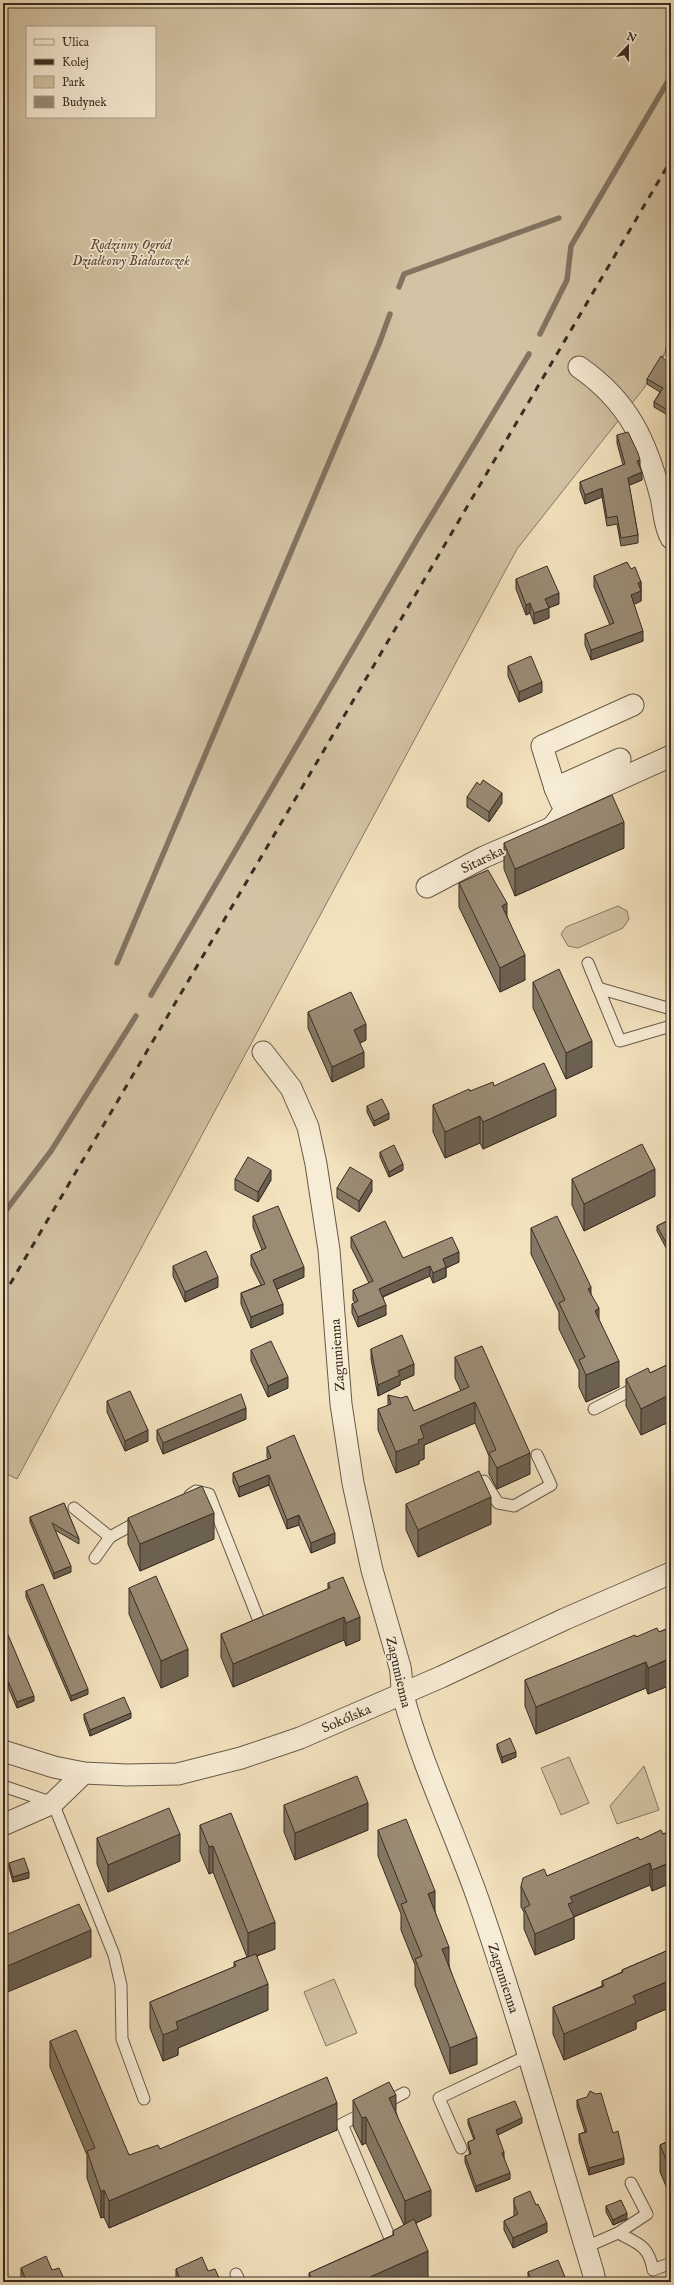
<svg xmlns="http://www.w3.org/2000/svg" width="674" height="2285" font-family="'IM FELL English',serif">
	<rect width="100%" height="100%" fill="#f3e2be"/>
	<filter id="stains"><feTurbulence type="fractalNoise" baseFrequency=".005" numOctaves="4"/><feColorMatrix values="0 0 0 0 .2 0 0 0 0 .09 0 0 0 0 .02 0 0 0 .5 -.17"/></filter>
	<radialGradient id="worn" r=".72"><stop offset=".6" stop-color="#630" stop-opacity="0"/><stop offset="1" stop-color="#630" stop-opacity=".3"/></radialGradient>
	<g fill="#d3c3a4" stroke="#867864" fill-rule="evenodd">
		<path d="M3,3H671V342L644,388L517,549L17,1479L3,1472ZM27,27H155V117H27Z"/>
		<path d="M618,906L627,911L629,919L623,928L578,948L568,946L561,934L566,927Z"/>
		<path d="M569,1757L589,1803L561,1815L541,1768Z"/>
		<path d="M644,1766L659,1810L617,1824L610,1806Z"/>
		<path d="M334,1979L357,2033L326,2046L304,1992Z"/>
	</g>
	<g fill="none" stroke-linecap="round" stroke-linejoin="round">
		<g stroke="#837461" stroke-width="5.5">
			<path d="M399,287L404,274L559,218"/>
			<path d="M540,334L567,280L571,246L671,76"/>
			<path d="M117,963L379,344L390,314"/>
			<path d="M151,995L419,536L529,354"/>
			<path d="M3,1214L51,1151L136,1016"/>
		</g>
		<defs>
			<g id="service">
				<path d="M668,360L671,362"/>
				<path d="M588,963L620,1041L671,1026"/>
				<path d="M598,988L671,1009"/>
				<path d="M594,1409L639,1386"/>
				<path d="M484,1481L498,1503L514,1506L551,1485L537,1455"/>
				<path d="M190,1495L196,1491L209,1494L259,1621"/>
				<path d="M74,1508L110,1537L141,1520"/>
				<path d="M95,1558L110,1537"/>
				<path d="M3,1786L53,1803L114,1955L121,1985L122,2039L144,2099"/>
				<path d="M383,2104L404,2093"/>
				<path d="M366,2112L342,2124L392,2243"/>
				<path d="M461,2148L439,2098L529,2055"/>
				<path d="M618,2233L647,2214L631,2183"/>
				<path d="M586,2247L618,2233C639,2244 649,2246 653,2270L671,2263"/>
				<path d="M236,2274L240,2282"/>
			</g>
			<g id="minor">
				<path d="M579,367C628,401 646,440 661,497C664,510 664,526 671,538"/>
				<path d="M555,788L542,746L633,705"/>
				<path d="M561,802L555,788L620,759"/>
				<path d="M427,887L484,857L551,828C560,820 563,810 571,801L671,756"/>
				<path d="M263,1052L291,1088L308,1127L316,1164L329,1250L341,1404L353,1483L372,1570L400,1667C402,1676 401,1687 403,1695C422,1766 455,1833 479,1902C521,2024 556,2149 593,2272L595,2282"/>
				<path d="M3,1751L54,1767L84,1773L127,1775L178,1774L241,1758L300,1738L441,1677L565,1619L671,1573"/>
				<path d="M3,1825L53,1803L84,1773"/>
			</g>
		</defs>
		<use href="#service" stroke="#685a4a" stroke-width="13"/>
		<use href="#minor" stroke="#685a4a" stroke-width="23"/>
		<use href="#service" stroke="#f7ecd5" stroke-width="11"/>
		<use href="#minor" stroke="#f7ecd5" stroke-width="21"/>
		<path stroke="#392d24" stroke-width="3" stroke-dasharray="7 7" stroke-linecap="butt" d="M3,1296L671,160"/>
	</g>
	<g fill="#847864" stroke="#392d24">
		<path d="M671,340V355L666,353V348Z"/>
		<path d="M671,363V417L654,407V402L660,392L647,384V379Z"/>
		<path d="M617,435L640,467L642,480L629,485L638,535V543L621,546L617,524L607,526L602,497L585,504L580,490V482L623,465L617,443Z"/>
		<path d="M631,569L641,582V601L634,604L643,641L591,660L585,645V634L610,625L594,587V576Z"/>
		<path d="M516,579L559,604L548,608L549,618L534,624L530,613L526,615L516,589Z"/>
		<path d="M508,666L542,692L519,702L508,676Z"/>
		<path d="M467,797L502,803L489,822L467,807Z"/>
		<path d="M504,843L624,848L515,896L504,869Z"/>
		<path d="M459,883L507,916L525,980L500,992L459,907Z"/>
		<path d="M533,982L592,1067L566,1079L533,1008Z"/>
		<path d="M308,1012L366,1040L360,1043L364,1067L332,1082L308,1028Z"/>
		<path d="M494,1086L556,1116L483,1149L480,1143L445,1158L433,1132V1105L470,1091Z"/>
		<path d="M367,1106L389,1119L374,1126L367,1112Z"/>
		<path d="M380,1152L403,1170L389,1177L380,1157Z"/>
		<path d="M235,1179L271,1180L258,1202L235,1190Z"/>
		<path d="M572,1179L655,1196L584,1231L572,1205Z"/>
		<path d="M337,1188L372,1191L359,1212L337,1198Z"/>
		<path d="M253,1216L304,1277L277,1289L283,1314L251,1328L241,1304V1293L261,1285L251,1265V1255L262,1250L253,1227Z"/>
		<path d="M671,1219V1257L657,1231V1226Z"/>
		<path d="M531,1228L591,1294L619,1387L586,1402L579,1387V1370L559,1329V1312L531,1254Z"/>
		<path d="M351,1237L403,1258L459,1262L446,1268V1277L433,1283L430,1276L383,1297L386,1315L358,1327L352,1313V1304L355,1303L353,1300V1290L369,1283L351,1247Z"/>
		<path d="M173,1266L218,1287L185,1302L173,1276Z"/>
		<path d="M371,1349L414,1375L400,1381V1385L378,1396L371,1359Z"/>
		<path d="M251,1350L288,1388L268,1397L251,1361Z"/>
		<path d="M455,1357L530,1474L497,1489L489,1474V1456L475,1423L424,1445V1459L419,1461V1464L396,1473L378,1430V1409L388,1406V1395L414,1411L461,1391L455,1378Z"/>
		<path d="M671,1363V1421L641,1435L626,1406V1379L650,1373Z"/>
		<path d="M107,1401L148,1441L125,1451L107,1412Z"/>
		<path d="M246,1419L163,1454L157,1440V1430Z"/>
		<path d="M267,1447L335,1543L311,1553L299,1525L287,1529L269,1485L239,1497L233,1482V1473L268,1459L267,1457Z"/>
		<path d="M64,1503L79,1539V1544L55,1530L71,1572L54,1579L30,1522V1517Z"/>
		<path d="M406,1504L491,1524L418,1557L406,1530Z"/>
		<path d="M128,1518L214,1539L140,1571L128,1544Z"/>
		<path d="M328,1583L360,1640L346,1646L344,1640L233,1687L221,1657V1634L328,1589Z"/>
		<path d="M129,1588L188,1676L161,1688L129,1614Z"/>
		<path d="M26,1591L88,1694L71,1701L26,1597Z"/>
		<path d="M3,1623L34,1701L17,1708L8,1687Z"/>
		<path d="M671,1627V1685L648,1694L646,1688L536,1734L525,1706V1680L636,1637L659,1632Z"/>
		<path d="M84,1714L131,1718L90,1736L84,1719Z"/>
		<path d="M667,1716H671V1753L667,1743Z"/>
		<path d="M497,1744L516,1757L502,1763L497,1749Z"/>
		<path d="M284,1805L368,1830L295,1860L284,1832Z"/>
		<path d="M200,1825L275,1949L257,1956L268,2010L178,2048V2055L163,2061L150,2028V2002L234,1967V1962L247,1957L213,1872L209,1874L200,1852Z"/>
		<path d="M378,1830L435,1911L449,1965L477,2064L450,2074L415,1985V1965L401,1930V1914L378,1856Z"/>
		<path d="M671,1831V1883L652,1891L650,1885L574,1917V1939L535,1955L524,1929V1912L521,1907V1886L640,1840L663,1834Z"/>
		<path d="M97,1838L180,1861L108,1892L97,1864Z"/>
		<path d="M9,1863L29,1878L13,1882L9,1868Z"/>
		<path d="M671,1949V2007L636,2022V2029L564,2060L553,2034V2007L602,1986V1981L622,1972V1970Z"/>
		<path d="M50,2041L129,2155L160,2149L337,2130L109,2228L104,2217L101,2218L87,2178V2155L50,2067Z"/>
		<path d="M353,2100L396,2112L431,2216L416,2223L428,2277L417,2282H309V2273L393,2235V2231L404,2225L366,2143L362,2145L353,2126Z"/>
		<path d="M577,2100L624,2164L589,2175L579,2141V2134L585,2132L577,2107Z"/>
		<path d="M468,2119L522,2123L497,2135L504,2158L510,2179L476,2192L465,2162V2156L470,2155L468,2147V2142L474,2140L468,2124Z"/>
		<path d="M671,2140V2198L660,2172V2145Z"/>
		<path d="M514,2198L536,2205L547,2232L513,2248L504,2230V2221L514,2216Z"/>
		<path d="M606,2206L627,2219L613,2225L606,2212Z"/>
		<path d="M21,2268L52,2270L65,2282H21Z"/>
		<path d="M176,2269L208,2271L221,2282H176Z"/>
		<path d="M528,2272L567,2282H528Z"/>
	</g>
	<g fill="#6c6151" stroke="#392d24">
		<path d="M640,460V468L637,461Z"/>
		<path d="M642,472V480L628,486V478Z"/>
		<path d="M602,488V497L585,504V495Z"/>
		<path d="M641,582V601L631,606V595L638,583Z"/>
		<path d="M559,593V604L545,609V599Z"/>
		<path d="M530,603V613L526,615V605Z"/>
		<path d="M549,608V618L534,624V613Z"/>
		<path d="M643,631V641L591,660V650Z"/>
		<path d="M542,682V692L519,702V692Z"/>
		<path d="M502,793V803L489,822V812Z"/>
		<path d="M624,822V848L515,896V869Z"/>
		<path d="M507,903V927L502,906Z"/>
		<path d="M525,955V980L500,992V968Z"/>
		<path d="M366,1024V1040L354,1046V1030Z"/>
		<path d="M592,1041V1067L566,1079V1053Z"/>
		<path d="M364,1052V1067L332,1082V1067Z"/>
		<path d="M556,1089V1116L483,1149V1122Z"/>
		<path d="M389,1113V1119L374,1126V1121Z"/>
		<path d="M480,1116V1143L445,1158V1132Z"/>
		<path d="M403,1164V1170L389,1177V1172Z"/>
		<path d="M655,1169V1196L584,1231V1204Z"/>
		<path d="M271,1170V1180L258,1202V1192Z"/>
		<path d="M372,1180V1191L359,1212V1201Z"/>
		<path d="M459,1252V1262L446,1268V1277L433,1283V1273L443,1259Z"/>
		<path d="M430,1266V1276L379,1298V1289Z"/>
		<path d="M304,1267V1277L273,1291V1280Z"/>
		<path d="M218,1277V1287L185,1302V1292Z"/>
		<path d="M591,1287V1314L588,1289Z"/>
		<path d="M283,1304V1314L251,1328V1317Z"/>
		<path d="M386,1305V1315L358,1327V1317Z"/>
		<path d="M599,1308V1335L595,1311Z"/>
		<path d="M619,1361V1387L586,1402V1375Z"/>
		<path d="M414,1364V1375L400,1381V1385L378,1396V1385L398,1371Z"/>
		<path d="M288,1377V1388L268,1397V1386Z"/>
		<path d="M671,1394V1421L641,1435V1409Z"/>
		<path d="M475,1402V1423L424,1445V1459L419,1461V1464L396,1473V1452L418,1440L420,1426Z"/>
		<path d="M246,1408V1419L163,1454V1443Z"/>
		<path d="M148,1430V1441L125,1451V1441Z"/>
		<path d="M530,1453V1474L497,1489V1468Z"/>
		<path d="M269,1475V1485L239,1497V1487Z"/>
		<path d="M491,1497V1524L418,1557V1530Z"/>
		<path d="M214,1513V1539L140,1571V1544Z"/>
		<path d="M299,1515V1525L287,1529V1520Z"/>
		<path d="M335,1533V1543L311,1553V1543Z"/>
		<path d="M71,1566V1572L54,1579V1573Z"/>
		<path d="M344,1617V1640L233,1687V1664Z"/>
		<path d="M360,1617V1640L346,1646V1623Z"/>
		<path d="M188,1649V1676L161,1688V1661Z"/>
		<path d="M671,1658V1685L648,1694V1668Z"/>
		<path d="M646,1662V1688L536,1734V1707Z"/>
		<path d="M8,1681V1687L3,1689V1683Z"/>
		<path d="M88,1689V1694L71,1701V1696Z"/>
		<path d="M34,1696V1701L17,1708V1702Z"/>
		<path d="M131,1713V1718L90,1736V1730Z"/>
		<path d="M516,1752V1757L502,1763V1757Z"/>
		<path d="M368,1803V1830L295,1860V1833Z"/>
		<path d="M180,1834V1861L108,1892V1865Z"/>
		<path d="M213,1846V1872L209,1874V1847Z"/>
		<path d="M671,1862V1883L652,1891V1870Z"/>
		<path d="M650,1863V1885L573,1917H574V1939L535,1955V1934L568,1904L570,1897Z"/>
		<path d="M29,1872V1878L13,1882V1877Z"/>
		<path d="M435,1891V1918L428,1894Z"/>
		<path d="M275,1922V1949L248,1959V1933Z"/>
		<path d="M91,1930V1957L3,1994V1968Z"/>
		<path d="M449,1947V1973L442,1949Z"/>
		<path d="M671,1980V2007L636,2022V2029L564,2060V2034L633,1996Z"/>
		<path d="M268,1984V2010L178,2048V2055L163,2061V2035L176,2022Z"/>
		<path d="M477,2037V2064L450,2074V2048Z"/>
		<path d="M396,2095V2122L389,2098Z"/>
		<path d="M337,2103V2130L109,2228V2201Z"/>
		<path d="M366,2117V2143L362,2145V2118Z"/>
		<path d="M522,2118V2123L496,2136V2130Z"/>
		<path d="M504,2152V2158L502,2159V2153Z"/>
		<path d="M624,2158V2164L589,2175V2168Z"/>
		<path d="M510,2173V2179L476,2192V2186Z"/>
		<path d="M104,2190V2217L101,2218V2192Z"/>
		<path d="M431,2190V2216L405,2228V2201Z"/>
		<path d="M627,2213V2219L613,2225V2220Z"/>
		<path d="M547,2223V2232L513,2248V2238Z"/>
		<path d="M428,2251V2277L417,2282H359Z"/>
	</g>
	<g fill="#9a8b74" stroke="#392d24">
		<path d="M671,340V350L666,348Z"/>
		<path d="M661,356L670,364L671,363V412L654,402L663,388L647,379Z"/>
		<path d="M628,432L638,453L640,460L637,461L642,472L628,478L638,535L621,538L617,516L607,518L602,488L585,495L580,482L625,464L617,435Z"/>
		<path d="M627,562L631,569L635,567L641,582L638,583L641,591L631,595L643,631L591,650L585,634L614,623L594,576Z"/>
		<path d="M547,566L559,593L545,599L549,608L534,613L530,603L526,605L516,579Z"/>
		<path d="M531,656L542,682L519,692L508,666Z"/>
		<path d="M483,780L502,793L489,812L467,797L477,782L480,785Z"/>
		<path d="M612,795L624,822L515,869L504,843Z"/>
		<path d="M488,870L507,903L502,906L525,955L500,968L459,883Z"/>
		<path d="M559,969L592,1041L566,1053L533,982Z"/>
		<path d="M351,992L366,1024L354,1030L364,1052L332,1067L308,1012Z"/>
		<path d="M544,1063L556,1089L483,1122L480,1116L445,1132L433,1105L469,1089L470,1091L493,1082L494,1086Z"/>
		<path d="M382,1099L389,1113L374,1121L367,1106Z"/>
		<path d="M642,1144L655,1169L584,1204L572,1179Z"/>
		<path d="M394,1145L403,1164L389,1172L380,1152Z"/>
		<path d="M248,1157L271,1170L258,1192L235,1179Z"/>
		<path d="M350,1167L372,1180L359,1201L337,1188Z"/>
		<path d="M278,1206L304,1267L273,1280L283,1304L251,1317L241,1293L265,1284L251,1255L266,1248L253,1216Z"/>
		<path d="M557,1216L591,1287L588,1289L599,1308L595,1311L619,1361L586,1375L579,1360L585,1357L559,1303L565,1300L531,1228Z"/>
		<path d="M671,1219V1252L657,1226Z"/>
		<path d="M385,1221L403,1258L452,1237L459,1252L443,1259L446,1267L433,1273L430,1266L379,1289L386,1305L358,1317L352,1304L358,1301L353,1290L373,1281L351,1237Z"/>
		<path d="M206,1251L218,1277L185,1292L173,1266Z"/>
		<path d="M402,1335L414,1364L398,1371L400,1375L378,1385L371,1349Z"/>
		<path d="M271,1341L288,1377L268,1386L251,1350Z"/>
		<path d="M482,1346L530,1453L497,1468L489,1453L496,1450L475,1402L420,1426L424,1438L418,1440L419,1443L396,1452L378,1409L391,1404L388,1395L401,1398L407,1396L414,1411L469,1387L455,1357Z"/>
		<path d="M671,1363V1394L641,1409L626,1379L648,1368L650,1373Z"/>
		<path d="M130,1391L148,1430L125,1441L107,1401Z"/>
		<path d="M241,1394L246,1408L163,1443L157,1430Z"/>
		<path d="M294,1435L335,1533L311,1543L299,1515L287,1520L269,1475L239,1487L233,1473L271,1458L267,1447Z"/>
		<path d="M479,1471L491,1497L418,1530L406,1504Z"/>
		<path d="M202,1486L214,1513L140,1544L128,1518Z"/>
		<path d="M64,1503L79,1539L52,1523L71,1566L54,1573L30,1517Z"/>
		<path d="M156,1576L188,1649L161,1661L129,1588Z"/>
		<path d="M343,1577L360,1617L346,1623L344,1617L233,1664L221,1634L330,1588L328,1583Z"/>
		<path d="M43,1584L88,1689L71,1696L26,1591Z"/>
		<path d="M3,1623L34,1696L17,1702L8,1681L3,1683Z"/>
		<path d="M671,1627V1658L648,1668L646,1662L536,1707L525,1680L635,1635L636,1637L657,1628L659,1632Z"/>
		<path d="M124,1697L131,1713L90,1730L84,1714Z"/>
		<path d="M667,1716H671V1726Z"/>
		<path d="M510,1738L516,1752L502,1757L497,1744Z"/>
		<path d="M357,1776L368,1803L295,1833L284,1805Z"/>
		<path d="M169,1808L180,1834L108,1865L97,1838Z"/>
		<path d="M231,1813L275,1922L248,1933L213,1846L209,1847L200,1825Z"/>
		<path d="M406,1819L435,1891L428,1894L449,1947L442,1949L477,2037L450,2048L415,1959L422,1956L401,1904L407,1902L378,1830Z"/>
		<path d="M661,1830L663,1834L671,1831V1862L652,1870L650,1863L570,1897L573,1902L568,1904L574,1917L535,1934L524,1908L530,1905L521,1886L523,1878L544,1869L547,1876L638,1837L640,1840Z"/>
		<path d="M24,1858L29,1872L13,1877L9,1863Z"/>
		<path d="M79,1904L91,1930L3,1968V1932L7,1930L8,1934Z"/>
		<path d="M671,1949V1980L633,1996L636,2003L564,2034L553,2007L604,1986L602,1981L623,1972L622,1970Z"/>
		<path d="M256,1954L268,1984L176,2022L178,2029L163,2035L150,2002L236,1966L234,1962Z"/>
		<path d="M76,2030L129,2155L158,2145L160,2149L327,2077L337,2103L109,2201L104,2190L101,2192L87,2151L95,2148L50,2041Z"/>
		<path d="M389,2082L396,2095L389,2098L431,2190L405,2201L366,2117L362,2118L353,2100Z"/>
		<path d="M590,2091L596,2094L601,2093L613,2133L618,2131L624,2158L589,2168L579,2134L587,2132L577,2100L587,2097Z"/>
		<path d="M515,2101L522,2118L496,2130L504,2152L502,2153L510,2173L476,2186L465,2156L471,2154L468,2142L475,2139L468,2119Z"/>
		<path d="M671,2140V2171L660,2145Z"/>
		<path d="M530,2191L536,2205L538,2204L547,2223L513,2238L504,2221L518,2214L514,2204V2198Z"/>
		<path d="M621,2200L627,2213L613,2220L606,2206Z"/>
		<path d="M414,2219L428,2251L359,2282H313L309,2273L394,2235L393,2231Z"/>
		<path d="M46,2256L52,2270L59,2268L65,2281L63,2282H27L21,2268Z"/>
		<path d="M202,2257L208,2271L215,2269L221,2282H181L176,2269Z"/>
		<path d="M558,2260L567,2282H532L528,2272Z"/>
	</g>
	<g text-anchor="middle" stroke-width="3.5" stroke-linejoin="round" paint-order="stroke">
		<g font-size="14" font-style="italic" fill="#584b3e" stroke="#f7ecd5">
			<text x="131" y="249">Rodzinny Ogród<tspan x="131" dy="16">Działkowy Białostoczek</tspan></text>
		</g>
		<g font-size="14" fill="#392d24" stroke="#f7ecd5">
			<text transform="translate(482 859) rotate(-26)" y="5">Sitarska</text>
			<text transform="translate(337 1355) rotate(-94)" y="5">Zagumienna</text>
			<text transform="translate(399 1672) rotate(77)" y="5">Zagumienna</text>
			<text transform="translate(346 1718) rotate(-23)" y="5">Sokólska</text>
			<text transform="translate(504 1978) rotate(72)" y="5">Zagumienna</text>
		</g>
	</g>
	<rect width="674" height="2285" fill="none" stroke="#f3e2be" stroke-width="16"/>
	<rect x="4" y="4" width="666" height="2277" fill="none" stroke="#392d24" stroke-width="2"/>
	<rect x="8" y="8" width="658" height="2269" fill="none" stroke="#392d24"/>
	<rect x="26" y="26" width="130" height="92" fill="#f7ecd5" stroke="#aba08e"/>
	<rect x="34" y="39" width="20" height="6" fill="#f7ecd5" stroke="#aba08e"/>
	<text x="62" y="46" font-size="12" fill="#392d24">Ulica</text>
	<rect x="34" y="59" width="20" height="6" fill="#392d24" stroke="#aba08e"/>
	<text x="62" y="66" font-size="12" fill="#392d24">Kolej</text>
	<rect x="34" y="76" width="20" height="12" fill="#d3c3a4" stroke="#aba08e"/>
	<text x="62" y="86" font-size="12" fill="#392d24">Park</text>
	<rect x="34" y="96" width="20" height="12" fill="#9a8b74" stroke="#aba08e"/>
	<text x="62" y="106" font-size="12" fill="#392d24">Budynek</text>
	<g transform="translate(628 46) rotate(22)" stroke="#f7ecd5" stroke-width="3" paint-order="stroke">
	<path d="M0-3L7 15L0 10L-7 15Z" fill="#392d24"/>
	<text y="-6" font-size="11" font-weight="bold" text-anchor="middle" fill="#392d24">N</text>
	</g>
	<rect width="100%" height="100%" filter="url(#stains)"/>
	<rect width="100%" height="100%" fill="url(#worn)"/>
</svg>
